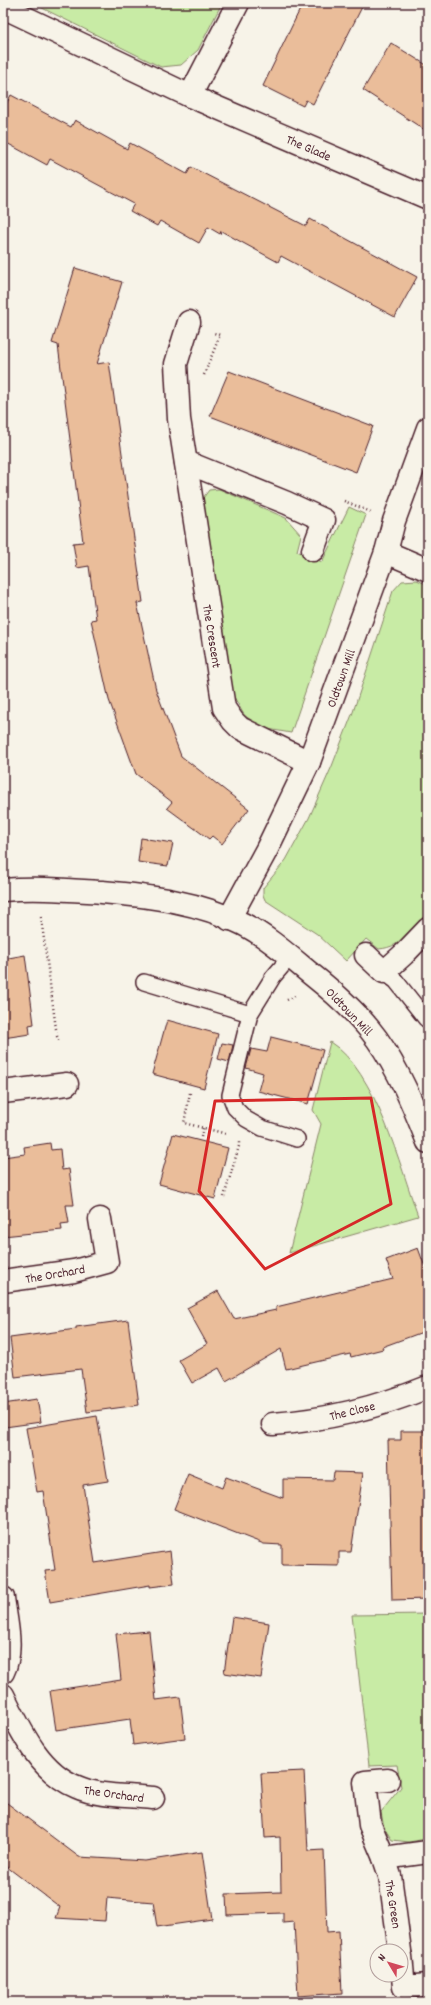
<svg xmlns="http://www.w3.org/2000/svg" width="431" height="2005" font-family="Dekko,sans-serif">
	<rect width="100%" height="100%" fill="#f7f3e8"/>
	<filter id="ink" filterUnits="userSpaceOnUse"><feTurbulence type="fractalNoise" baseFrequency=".025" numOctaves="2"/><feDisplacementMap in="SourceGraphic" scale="8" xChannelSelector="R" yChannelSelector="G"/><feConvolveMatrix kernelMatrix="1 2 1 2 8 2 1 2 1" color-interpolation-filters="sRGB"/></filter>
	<g filter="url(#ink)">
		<g fill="#c8eba5" stroke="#898568">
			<path d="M32,3H222L198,50L181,65L161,67Z"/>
			<path d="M219,489L286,518L301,535L297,551L322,562L349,507L366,515L291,733L262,728L244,715L233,695L203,498L209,490Z"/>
			<path d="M417,580L428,585V912C413,929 403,947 379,949L366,939L346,961L317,934L265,900L263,895V888L286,860L309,818L332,766L353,712L393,591L402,581Z"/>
			<path d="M330,1042C376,1071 400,1166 418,1216L289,1253L321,1124L313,1110Z"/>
			<path d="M428,1614V1818L424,1819L426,1839L409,1842L392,1840L384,1828L381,1812L401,1787L397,1765L369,1766L352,1615Z"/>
		</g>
		<g fill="#eabd9a" stroke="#4a1f2b">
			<path d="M303,3H364L313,104L306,100L303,106L263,86Z"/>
			<path d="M391,43L428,66V132L363,90Z"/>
			<path d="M11,95L71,127L75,120L127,149L130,143L187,174L191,167L306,226L310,219L417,277L395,317L281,256L278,262L221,231L220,234L208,227L199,243L160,221L157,226L130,211L134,204L50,159L47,165L3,141V110Z"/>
			<path d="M75,268L122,282L97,364L109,362L143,602L137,603L156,690L181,756L249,809L222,844L212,836L209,839L167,808L172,802L136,774L109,700L91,620L96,619L89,566L77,568L73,543L83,542L58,345L52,343Z"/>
			<path d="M229,371L373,426L356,472L210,416Z"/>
			<path d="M141,838L173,843L168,866L138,862Z"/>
			<path d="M25,955L34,1024L29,1025L30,1034L3,1038V959Z"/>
			<path d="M167,1020L218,1034L204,1088L152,1074Z"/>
			<path d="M271,1037L323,1050L308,1104L258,1091L263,1073L246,1068L251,1049L267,1052Z"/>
			<path d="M222,1043L233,1045L229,1062L218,1059Z"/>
			<path d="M173,1134L228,1148L215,1199L159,1184Z"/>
			<path d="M50,1143L51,1150L60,1149L62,1170L69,1169L74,1205H66L69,1223L61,1224L62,1230L3,1236V1157L25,1154L24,1147Z"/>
			<path d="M418,1248L428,1275V1330L382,1347L383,1349L351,1357L350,1354L286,1369L281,1349L226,1381L219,1368L192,1383L179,1360L207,1344L187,1308L218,1291L234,1319L276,1310V1307L393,1279L386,1260Z"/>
			<path d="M128,1320L139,1405L87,1412L81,1369L15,1377L10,1338L76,1329V1327Z"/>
			<path d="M37,1399L41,1422L5,1427L3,1404Z"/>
			<path d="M97,1416L108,1481L83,1485L95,1563L170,1551L174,1584L150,1587V1585L50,1602L45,1571L55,1570L43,1491L37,1492L26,1428Z"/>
			<path d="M401,1431H426V1442H428V1599L392,1600L388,1440H401Z"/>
			<path d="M334,1472L363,1473L351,1552H339V1566L282,1565V1545L264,1544L174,1509L188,1474L222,1488L226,1477L283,1498V1479L333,1480Z"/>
			<path d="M232,1617L269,1623L261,1678L224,1673Z"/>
			<path d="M149,1631L156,1700L180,1697L185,1738L133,1745L130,1719L56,1730L50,1691L121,1680L116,1634Z"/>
			<path d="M304,1771L308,1851L324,1850L327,1932L339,1931L342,1993L298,1996L294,1922L283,1923V1913L227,1915L226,1894L281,1892L280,1837L265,1838L261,1773Z"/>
			<path d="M3,1800L79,1857L145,1861L202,1852L212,1919L157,1927L153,1902L107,1898L105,1921L56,1918L60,1907L3,1864Z"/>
		</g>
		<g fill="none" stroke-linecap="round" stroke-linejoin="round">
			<defs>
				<g id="lane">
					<path d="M290,957L273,977L250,1014L230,1095L235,1108L246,1119L262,1128L297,1139"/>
					<path d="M384,972L396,981L426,1019"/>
					<path d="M144,982L250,1014"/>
				</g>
				<g id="street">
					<path d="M3,7L190,96L428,198"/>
					<path d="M190,96L238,3"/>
					<path d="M189,322L176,364L179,419L224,708L233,721L240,728L309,762"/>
					<path d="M186,462L287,503L324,520L313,550"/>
					<path d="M386,552L428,570"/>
					<path d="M3,890C36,887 69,890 102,892C150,896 199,902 243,924C268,937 289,956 311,974C335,993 359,1014 377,1039C399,1070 414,1107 428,1142"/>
					<path d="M229,919L267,849L309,762L386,552L394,521L428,428"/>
					<path d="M366,955L384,972L404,954L428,929"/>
					<path d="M3,1092L67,1084"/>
					<path d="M3,1281L74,1271L107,1262L100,1219"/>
					<path d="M273,1424C326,1420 379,1407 428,1387"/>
					<path d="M3,1598C6,1621 14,1650 3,1672"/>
					<path d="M3,1695C20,1729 39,1772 77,1787C99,1797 129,1795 153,1798"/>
					<path d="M388,1780L365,1782L370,1825L384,1858L428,1852"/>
					<path d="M384,1858L390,1876L400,1951"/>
					<path d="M401,1956L404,1987L428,1985"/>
				</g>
			</defs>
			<use href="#lane" stroke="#4a1f2b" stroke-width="18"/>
			<use href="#street" stroke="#4a1f2b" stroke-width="25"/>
			<g stroke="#4a1f2b" stroke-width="2.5" stroke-dasharray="1 3" stroke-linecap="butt">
				<path d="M204,375L220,335L214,333"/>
				<path d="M344,501L371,512"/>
				<path d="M41,917L57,1036L60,1042"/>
				<path d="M287,1000L295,996"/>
				<path d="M190,1093L184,1123L227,1134"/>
				<path d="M201,1137L203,1128"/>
				<path d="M224,1197L239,1146V1142"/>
				<path d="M3,1465L4,1470"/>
			</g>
			<use href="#lane" stroke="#f7f3e8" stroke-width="15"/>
			<use href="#street" stroke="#f7f3e8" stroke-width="22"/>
		</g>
	</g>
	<path fill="none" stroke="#d62828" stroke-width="3" stroke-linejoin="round" d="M371,1098L391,1204L265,1269L199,1191L215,1101Z"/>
	<g text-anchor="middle" stroke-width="4" stroke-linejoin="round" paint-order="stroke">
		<g font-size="13" fill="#4a1f2b" stroke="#f7f3e8">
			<text transform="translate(309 147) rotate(23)" y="5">The Glade</text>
			<text transform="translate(213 636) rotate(81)" y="5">The Crescent</text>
			<text transform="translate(340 678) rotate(-70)" y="5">Oldtown Mill</text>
			<text transform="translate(350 1011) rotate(46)" y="5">Oldtown Mill</text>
			<text transform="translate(55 1273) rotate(-10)" y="5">The Orchard</text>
			<text transform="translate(352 1410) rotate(-14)" y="5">The Close</text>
			<text transform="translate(114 1793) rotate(8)" y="5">The Orchard</text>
			<text transform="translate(394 1904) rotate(81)" y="5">The Green</text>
		</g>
	</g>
	<rect width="431" height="2005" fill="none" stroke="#f7f3e8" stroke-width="16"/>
	<rect x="8" y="8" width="415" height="1989" fill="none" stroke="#4a1f2b" stroke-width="1.5" filter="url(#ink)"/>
	<g transform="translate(389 1963) rotate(308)"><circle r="19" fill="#f7f3e8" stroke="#b29e9c"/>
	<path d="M0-3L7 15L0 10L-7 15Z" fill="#d1495b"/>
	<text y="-6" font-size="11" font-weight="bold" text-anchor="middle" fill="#4a1f2b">N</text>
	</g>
</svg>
